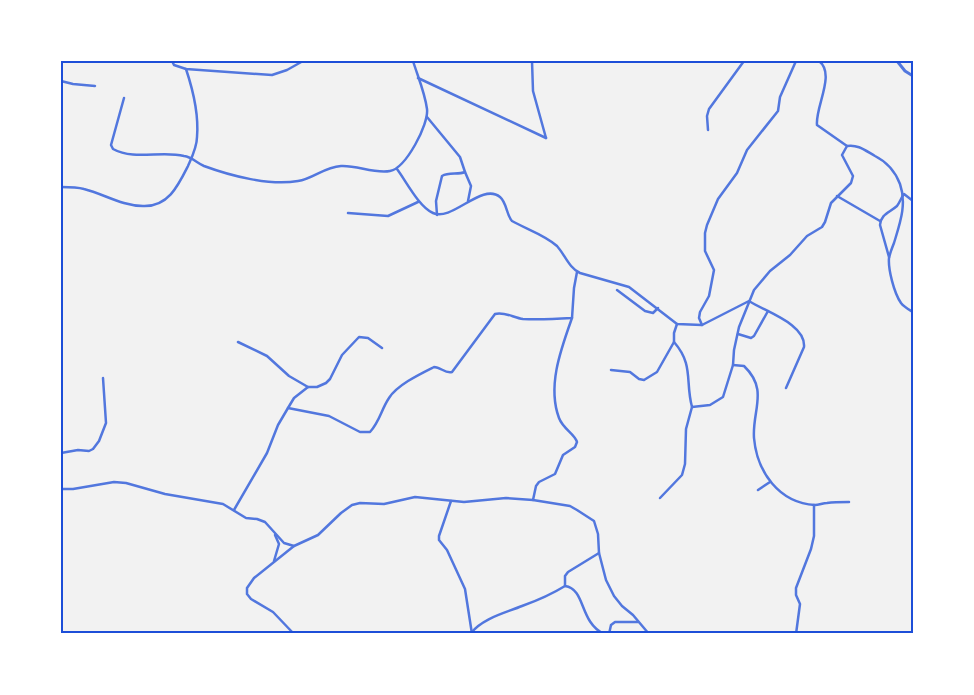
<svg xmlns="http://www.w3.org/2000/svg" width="974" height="695" font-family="'IBM Plex Serif',serif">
	<rect width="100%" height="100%" fill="#f2f2f2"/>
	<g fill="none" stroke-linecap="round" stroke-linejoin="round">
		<g stroke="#5277de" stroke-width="2.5">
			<path d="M172,61L174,65L186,69L272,75L287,70L303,61"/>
			<path d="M532,61L533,91L546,138"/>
			<path d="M418,78L546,138"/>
			<path d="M61,81L73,84L95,86"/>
			<path d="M124,98L111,145L113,149C135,161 161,150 184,156C192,157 197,163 204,166C231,176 270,186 298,181C313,179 324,167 341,166C357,165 374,174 390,171C406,168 429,124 427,109C425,93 418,77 413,61"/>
			<path d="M427,117L460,157L465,172C458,175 449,172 442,176L436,201L437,215"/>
			<path d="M708,130L707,116L709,109L744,61"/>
			<path d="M847,146C858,144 866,151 875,156C887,162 895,171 900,184C907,204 900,223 894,243C892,248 890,253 889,258C888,269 894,293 901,303C904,307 908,309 913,312"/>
			<path d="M397,169C406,181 419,207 433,213C452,222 482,182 500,197C507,203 506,214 512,221C526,229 545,235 557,246C565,255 569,268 580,273L629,287L677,324L702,325L749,301C766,312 806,324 804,347L786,388"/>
			<path d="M465,172L471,186L468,201"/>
			<path d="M61,187C69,187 77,187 84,189C104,194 122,206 143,206C168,207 178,186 188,166C192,157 197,147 197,137C199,114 193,90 186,69"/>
			<path d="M837,196L880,221"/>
			<path d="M348,213L388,216L418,202"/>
			<path d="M889,257L880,225C881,214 889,213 897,206C900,202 901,198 904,194L913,201"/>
			<path d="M617,290L645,311L653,313L658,308"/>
			<path d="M677,324L674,333V342C694,365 685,381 692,407L710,405L723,397L733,365L734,350L739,327L754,290L770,271L790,255L807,236L822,227L825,222L831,203L851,183L853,176L842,155L847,146L817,125C815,107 836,74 819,61"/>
			<path d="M702,325L699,318L700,312L709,296L714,270L705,251V233L707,225L718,199L737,173L747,150L778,111L780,97L796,61"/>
			<path d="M738,334L751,338L754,336L768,311"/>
			<path d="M238,342L267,356L289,376L308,387"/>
			<path d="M733,365L744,366C769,390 752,410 754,438C757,472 779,503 815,505C819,505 823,503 827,503C834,502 842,502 849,502"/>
			<path d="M611,370L630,372L639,379L644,380L657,372L674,342"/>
			<path d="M288,408L329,416L360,432H370C380,421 381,410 389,398C397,385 420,374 434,367C441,367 445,374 452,372L495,314C504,311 514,318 523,319C539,320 556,319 572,318L574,288L577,272"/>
			<path d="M61,453L78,450L89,451L93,449L99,441L106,423L103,378"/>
			<path d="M61,489H73L114,482L126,483L165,494L223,504L246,518L257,519L265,522L284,543L294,546"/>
			<path d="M758,490L770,482"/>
			<path d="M660,498L682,475L685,464L686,429L692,407"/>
			<path d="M533,500L536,486L539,482L555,474L563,455L575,447L577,442C575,434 563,429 559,418C547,386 561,349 572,318"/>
			<path d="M451,501L439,536V540L447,550L465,589L472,634"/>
			<path d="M234,510L267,453L278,425L288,408L294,398L308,387H317L326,383L330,379L342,355L359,337L368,338L382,348"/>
			<path d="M599,553L568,572L565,576V586C586,589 579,622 604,634"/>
			<path d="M274,561L279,544L275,535"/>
			<path d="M471,633C483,618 505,613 522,606C536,601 552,594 565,586"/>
			<path d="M294,634L273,612L251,599L247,594V588L254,578L294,546L318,535L341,513L352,505L360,503L384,504L415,497L464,502L506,498L533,500L570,506L577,510L594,521L598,534L599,553L606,580L614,596L622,606L633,615L649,634"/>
			<path d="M609,634L611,625L615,622H638"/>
			<path d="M796,634L800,604L796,595V588L811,549L814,536V505"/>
		</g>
		<path stroke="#5277de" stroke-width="3" d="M897,61L905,71L913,76"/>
	</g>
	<rect width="974" height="695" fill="none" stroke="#ffffff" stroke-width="125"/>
	<rect x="62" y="62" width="850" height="570" fill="none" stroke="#1d4ed8" stroke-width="2"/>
</svg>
